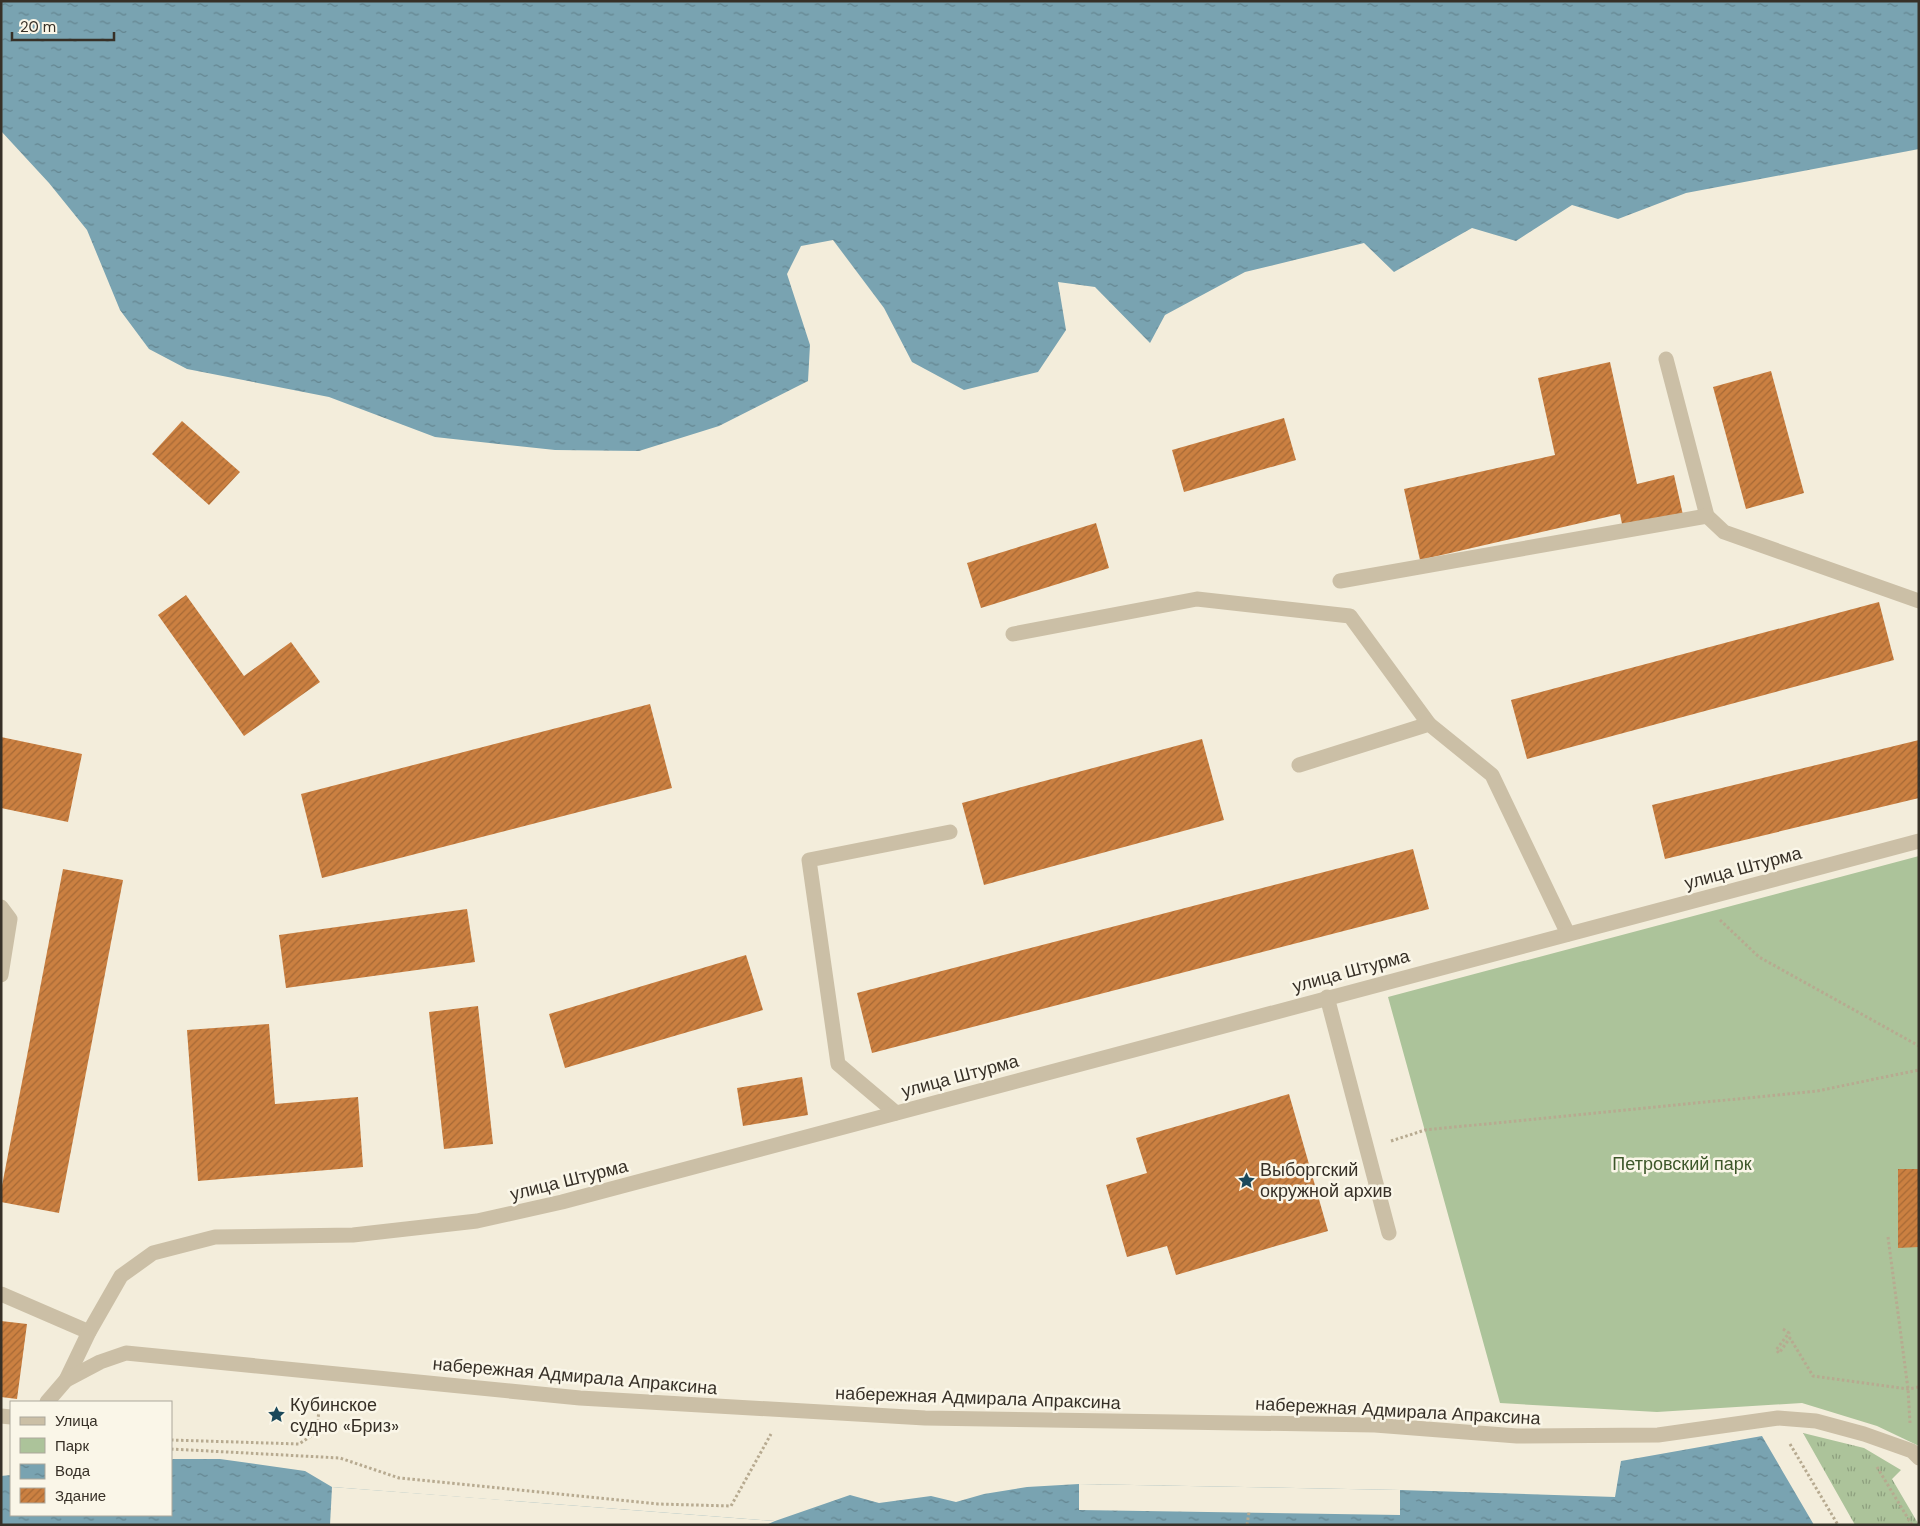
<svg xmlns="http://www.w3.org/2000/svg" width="1920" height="1526" font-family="'DM Sans',sans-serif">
	<defs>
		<pattern id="grass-tufts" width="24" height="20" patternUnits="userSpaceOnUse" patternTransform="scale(1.25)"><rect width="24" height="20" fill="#acc39a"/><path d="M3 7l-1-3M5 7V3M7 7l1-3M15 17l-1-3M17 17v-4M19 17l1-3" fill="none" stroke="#8d9f7e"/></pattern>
		<pattern id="water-ripples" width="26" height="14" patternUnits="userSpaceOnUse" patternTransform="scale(1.25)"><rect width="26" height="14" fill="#79a3b1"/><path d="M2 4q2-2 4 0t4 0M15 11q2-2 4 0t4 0" fill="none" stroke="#648590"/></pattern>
		<pattern id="building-hatch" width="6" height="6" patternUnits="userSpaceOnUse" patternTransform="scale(1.25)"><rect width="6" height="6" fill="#cb8041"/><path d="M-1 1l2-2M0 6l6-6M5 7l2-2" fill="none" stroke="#a66936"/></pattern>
	</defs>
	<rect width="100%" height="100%" fill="#f3eddb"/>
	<path fill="url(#grass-tufts)" d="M1803,1433L1864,1448L1901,1470L1892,1479L1919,1525H1855Z"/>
	<path fill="#acc39a" d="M1919,856V1446L1877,1426L1802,1403L1657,1412L1500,1403L1388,997Z"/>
	<g fill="url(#water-ripples)">
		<path d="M1,1H1919V149L1686,193L1618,219L1572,205L1516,241L1472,228L1394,272L1364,243L1245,272L1165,315L1150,343L1095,287L1058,282L1066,330L1038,372L964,390L912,362L884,308L833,240L801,246L787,274L810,345L808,381L719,426L639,451L555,450L435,437L329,397L187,369L149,349L120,310L87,230L49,183L1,131Z"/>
		<path d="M1762,1436L1814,1525H1V1476L11,1475V1515H171V1460L173,1459H220L305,1471L332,1487L775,1521L850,1495L879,1503L931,1496L956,1502L984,1494L1027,1487L1079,1484L1400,1490L1615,1497L1621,1461Z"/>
	</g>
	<g fill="#f3eddb">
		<path d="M1079,1484L1400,1490V1515L1079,1510Z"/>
		<path d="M332,1487L425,1494L775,1521L766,1525H330Z"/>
	</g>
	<g fill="url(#building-hatch)">
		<path d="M1610,362L1637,484L1674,475L1683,515L1623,529L1620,514L1420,560L1404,489L1555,455L1538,378Z"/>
		<path d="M1771,371L1804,493L1746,509L1713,387Z"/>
		<path d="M1284,418L1296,460L1184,492L1172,450Z"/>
		<path d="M182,421L240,472L209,505L152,454Z"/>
		<path d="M1096,523L1109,568L981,608L967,563Z"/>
		<path d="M186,595L244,676L291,642L320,682L244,736L158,615Z"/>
		<path d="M1879,602L1894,660L1527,759L1511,700Z"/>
		<path d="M650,704L672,788L322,878L301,794Z"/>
		<path d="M1,737L82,754L68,822L1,808Z"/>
		<path d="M1202,739L1224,820L984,885L962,803Z"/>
		<path d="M1919,740V798L1665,859L1652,805Z"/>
		<path d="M1413,849L1429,909L872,1053L857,993Z"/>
		<path d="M63,869L123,880L59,1213L1,1202V1191Z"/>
		<path d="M467,909L475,962L286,988L279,935Z"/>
		<path d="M746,955L763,1010L565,1068L549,1014Z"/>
		<path d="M478,1006L493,1144L444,1149L429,1012Z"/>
		<path d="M269,1024L275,1104L358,1097L363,1167L198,1181L187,1030Z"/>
		<path d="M802,1077L808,1115L743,1126L737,1088Z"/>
		<path d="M1289,1094L1328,1231L1176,1275L1167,1246L1127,1257L1106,1185L1147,1173L1136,1138Z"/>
		<path d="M1898,1169H1919V1247L1898,1248Z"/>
		<path d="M1,1321L27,1324L17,1399L1,1397Z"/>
	</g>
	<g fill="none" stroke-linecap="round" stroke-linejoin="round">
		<g stroke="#b7aa90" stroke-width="3" stroke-dasharray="2.5 2.5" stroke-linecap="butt">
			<path d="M1720,920L1759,957L1919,1046"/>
			<path d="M1391,1141L1425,1130L1817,1091L1919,1070"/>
			<path d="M1888,1237L1908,1389L1910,1423"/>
			<path d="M1783,1329L1789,1333L1776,1350L1779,1353L1790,1338L1813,1376L1908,1389L1919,1387"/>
			<path d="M171,1440L299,1444L317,1432L320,1397"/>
			<path d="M1790,1444L1838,1525"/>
			<path d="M171,1449L340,1458L399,1478L658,1504L731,1506L771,1434"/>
			<path d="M1877,1467L1912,1525"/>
			<path d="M1247,1525L1249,1512"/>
		</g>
		<g stroke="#cbbfa6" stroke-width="15">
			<path d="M1666,359L1707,516L1724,532L1919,601"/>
			<path d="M1340,581L1707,516"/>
			<path d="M1013,634L1197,599L1350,616L1429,724"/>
			<path d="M1299,765L1429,724L1492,775L1568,934"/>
			<path d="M1,907L10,919L1,975"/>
			<path d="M1327,997L1389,1233"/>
			<path d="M896,1113L838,1064L809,860L950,832"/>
			<path d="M1,1294L89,1332"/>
		</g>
		<g stroke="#cbbfa6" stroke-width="15">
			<path d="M66,1380L89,1332L121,1276L153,1253L215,1237L353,1235L477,1221L562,1202L1919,841"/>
			<path d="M47,1402L66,1380L100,1362L126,1353L580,1398L925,1418L1375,1425L1517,1436L1658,1435L1778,1418L1816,1421L1864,1434L1912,1451L1919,1458"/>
			<path d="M1,1416L11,1417"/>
		</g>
	</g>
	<defs>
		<symbol id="sight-bare" viewBox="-9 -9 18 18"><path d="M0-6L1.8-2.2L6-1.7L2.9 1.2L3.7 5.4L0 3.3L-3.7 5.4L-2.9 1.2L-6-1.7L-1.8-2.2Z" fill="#1b495b" stroke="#faf6e8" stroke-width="2.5" paint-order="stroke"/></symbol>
	</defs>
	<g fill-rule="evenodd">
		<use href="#sight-bare" x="1234" y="1168" width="25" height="25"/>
		<use href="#sight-bare" x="264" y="1402" width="25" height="25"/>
	</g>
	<g text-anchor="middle" stroke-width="5" stroke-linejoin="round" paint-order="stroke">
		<g font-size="18" fill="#373027" stroke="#faf6e8">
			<text transform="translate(1743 868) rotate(-15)" y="6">улица Штурма</text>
			<text transform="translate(1351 971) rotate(-15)" y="6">улица Штурма</text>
			<text transform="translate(960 1076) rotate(-15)" y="6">улица Штурма</text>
			<text transform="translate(569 1180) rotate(-14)" y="6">улица Штурма</text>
			<text transform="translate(575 1376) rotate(5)" y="6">набережная Адмирала Апраксина</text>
			<text transform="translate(978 1398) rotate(2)" y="6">набережная Адмирала Апраксина</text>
			<text transform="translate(1398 1411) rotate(3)" y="6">набережная Адмирала Апраксина</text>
		</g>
		<g font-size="18" fill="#3d572a" stroke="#faf6e8">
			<text x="1682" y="1170">Петровский парк</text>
		</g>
		<g font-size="18" fill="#373027" stroke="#faf6e8" text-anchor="start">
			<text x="1260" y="1176">Выборгский<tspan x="1260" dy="21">окружной архив</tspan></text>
			<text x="290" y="1411">Кубинское<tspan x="290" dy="21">судно «Бриз»</tspan></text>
		</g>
	</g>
	<rect width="1920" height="1526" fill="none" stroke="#373027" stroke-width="5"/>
	<rect x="10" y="1401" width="162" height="115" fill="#faf6e8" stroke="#aca79b"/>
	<rect x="20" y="1417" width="25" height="8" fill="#cbbfa6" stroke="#aca79b"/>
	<text x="55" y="1426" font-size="15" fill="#373027">Улица</text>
	<rect x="20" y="1438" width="25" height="15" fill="#acc39a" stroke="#aca79b"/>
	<text x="55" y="1451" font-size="15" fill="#373027">Парк</text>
	<rect x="20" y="1464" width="25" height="15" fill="url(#water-ripples)" stroke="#aca79b"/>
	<text x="55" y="1476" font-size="15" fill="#373027">Вода</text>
	<rect x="20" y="1488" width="25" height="15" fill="url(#building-hatch)" stroke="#aca79b"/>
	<text x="55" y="1501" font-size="15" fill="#373027">Здание</text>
	<path d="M12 32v8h102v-8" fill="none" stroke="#373027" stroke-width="2.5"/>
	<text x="20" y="32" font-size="15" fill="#373027" stroke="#faf6e8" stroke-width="4" paint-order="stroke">20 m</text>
</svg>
